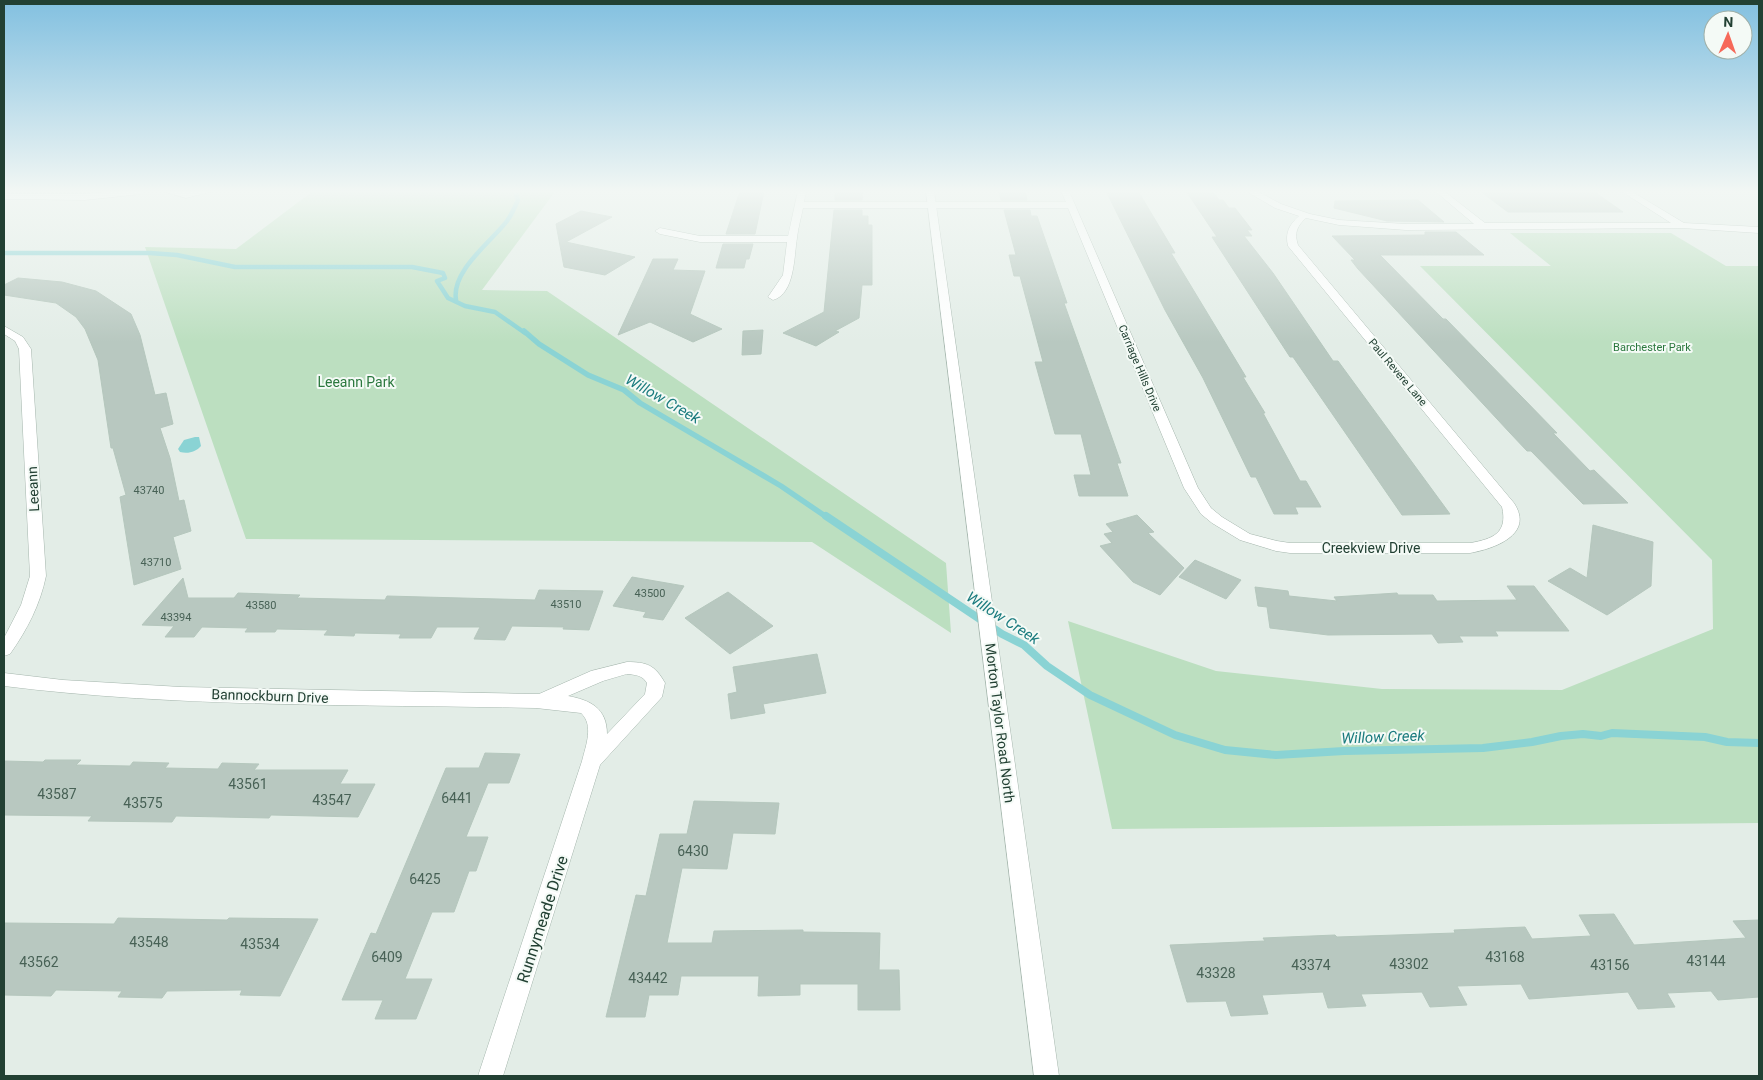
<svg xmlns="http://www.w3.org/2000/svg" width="1763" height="1080" font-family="Roboto,sans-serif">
	<rect width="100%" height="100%" fill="#e3ede7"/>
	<g fill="#bcdfc0">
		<path d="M313,191H550L554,193L482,290L547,291L946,563L951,633L812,542L246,539L145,247L236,249Z"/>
		<path d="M1510,233H1671L1726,266H1759V823L1112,829L1068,621L1216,671L1382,689L1562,690L1713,629L1712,560L1420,266H1551Z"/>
	</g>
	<path fill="#8ad3d4" d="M195,437H199L201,446C196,452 188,454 180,452L178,449L184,440Z"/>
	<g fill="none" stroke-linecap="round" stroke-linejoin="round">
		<g stroke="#8ad3d4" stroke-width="4.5">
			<path d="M4,253H150L177,255L235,267H412L443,273L445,278L437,281L448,298L465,306L495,312L525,333"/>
			<path d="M456,300C451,271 491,242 507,221C512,214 515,207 518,200L515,191"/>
		</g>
		<path stroke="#8ad3d4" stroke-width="5.5" d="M524,331L539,344L588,375L624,390L640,403L781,486L828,518"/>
		<path stroke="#8ad3d4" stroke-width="8" d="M826,516L1002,634L1024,645L1047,666L1090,695L1175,735L1225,750L1276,755L1344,751L1483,748L1532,742L1561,736L1583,734L1601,736L1612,733L1705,737L1727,742L1759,743"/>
	</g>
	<g fill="#b8c8c0" stroke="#b5c7bd">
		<path d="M740,191H764L755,234H726Z"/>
		<path d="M835,191H863L862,200H835Z"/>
		<path d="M999,191H1025L1027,200H1001Z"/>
		<path d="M1106,191H1138L1175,253H1171L1246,377H1243L1265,413H1263L1300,481H1306L1321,507H1295L1298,514H1274L1256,477H1251L1203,378L1165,310Z"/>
		<path d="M1186,191H1208L1210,193H1214L1219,200H1223L1229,208H1235L1252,230H1247L1252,236H1244L1273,273L1333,361H1338L1450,514L1402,515L1293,357H1290L1212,237H1217Z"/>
		<path d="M1480,191H1593L1623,212H1508Z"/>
		<path d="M1418,200L1444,222L1387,221L1334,208L1335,201Z"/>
		<path d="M834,210H862V216H868V225H872V285H862L859,318L835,331L839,332L816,346L783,333L824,312Z"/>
		<path d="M1004,210H1030L1031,216H1037L1067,303H1064L1121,463H1117L1128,496H1079L1074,475H1091L1081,434H1055L1035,362H1043L1020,276H1014L1009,255H1016Z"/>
		<path d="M581,211L612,217L566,242L635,257L605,275L564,267L556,224Z"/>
		<path d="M1425,232H1456L1484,255H1380L1443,319H1446L1557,433H1553L1590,471L1594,470L1628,503L1583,504L1531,451H1527L1510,433L1358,269L1351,260H1355L1332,236L1425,235Z"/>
		<path d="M723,244H753L749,259H746L744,268H716Z"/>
		<path d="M653,259H678L673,270L705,271L690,314L722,329L693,342L650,322L618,335Z"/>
		<path d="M18,278L62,282L96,291L131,314L140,335L155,395L166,393L173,424L160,428L170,458L179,501L184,500L191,531L173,537L181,569L134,585L120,497L126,495L113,448H111L98,360L85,329L76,317L56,303L4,295V285Z"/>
		<path d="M763,330L761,354L742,355L743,331Z"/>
		<path d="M1137,515L1154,532L1148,533L1184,568L1160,595L1133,582L1100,546L1112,543L1104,534L1113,532L1106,524Z"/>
		<path d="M1593,525L1653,542L1651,586L1607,615L1548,581L1570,568L1587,578Z"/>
		<path d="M1195,560L1241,580L1226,599L1179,577Z"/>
		<path d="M632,577L684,586L663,620L643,617L646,612L613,606Z"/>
		<path d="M183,578L188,598H234L238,593L300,595L297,598L385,600L387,596L535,600L539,590L603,591L589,630L563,629L564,627L512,626L505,640L474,639L480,627H437L431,638H399L401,634L355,633L354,636L324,635L328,630L277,629L275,632H245L248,628L202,627L194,637H165L174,626L142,625Z"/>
		<path d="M1507,586H1534L1569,631H1495L1498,636H1459L1463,642L1438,643L1432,634L1328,635L1270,628L1267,607L1258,606L1255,587L1288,591L1289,596L1337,601L1334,597L1397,593L1398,595H1433L1437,601L1517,600Z"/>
		<path d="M728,592L773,626L730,654L685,618Z"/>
		<path d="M817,654L826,693L763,704L765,713L731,719L728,694L737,692L733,667Z"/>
		<path d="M485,753L520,754L509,783H488L466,837H488L476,871H469L454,912H432L405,979H432L416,1019H375L383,1000H342L371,933L376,934L446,768H479Z"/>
		<path d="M45,760H81L76,765L130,766L133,762L169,763L165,768L218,769L222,763L259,764L254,770H348L340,784H375L358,817L271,815L269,818L176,816L172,822L88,821L92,816L4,815V761L43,762Z"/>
		<path d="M694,801L779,803L775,834L733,833L727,869L682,868L667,943H712L714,931L803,930V932L880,933L879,970H899L900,1010H858V984H800V995L758,996L759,976H681L678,995H649L645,1017H606L636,895L646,896L660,834H687Z"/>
		<path d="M1614,914L1634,945L1746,938L1733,921L1759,920V997L1718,1000L1711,991L1667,993L1675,1007L1638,1009L1628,992L1529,999L1521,984L1457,986L1467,1005L1430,1007L1422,992L1361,994L1366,1006L1328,1008L1323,992L1262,995L1268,1014L1231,1016L1226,1001L1187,1002L1170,945L1265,941L1263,938L1335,935L1337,937L1455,933L1454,930L1525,927L1532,939L1591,936L1579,915Z"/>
		<path d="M118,918L227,920L229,918L318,919L280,996L240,995L242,990L167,991L162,998L118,997L122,991L56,990L51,996L4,995V923L114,924Z"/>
	</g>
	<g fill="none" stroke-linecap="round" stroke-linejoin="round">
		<defs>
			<g id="minor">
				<path d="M116,191H145L141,194L85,200L4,199V194H85Z"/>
				<path d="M162,191H214L186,198Z"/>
				<path d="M798,191H806L804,202H1066L1061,191H1069L1198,488L1211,508L1222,517L1250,534L1277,541L1290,543H1470C1493,539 1508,533 1502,507L1288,246C1285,233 1289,225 1299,216L1275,208L1246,191H1257L1281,204L1310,214L1339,220L1406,224H1474L1435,191H1444L1485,223H1671L1621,191H1631L1684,223L1759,227V233L1682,228L1406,230L1339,225L1306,218C1297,226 1294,233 1298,245L1514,503C1535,535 1493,549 1470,553H1290L1276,551L1240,540L1212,523L1201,514L1184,488L1068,208H803C801,218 798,228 797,238C794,256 795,294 773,300L768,297L783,275L787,242H700L660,234L655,231L660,228L700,236H788Z"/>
				<path d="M4,326L23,337L31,349L46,576C40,605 27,630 10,654L4,656V638L21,605L30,576L19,349L15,341L4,334Z"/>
				<path d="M627,662C647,662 655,665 665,683L662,697L600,765L503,1076H478L582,761C586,745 594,725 581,713L536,708C358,704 180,708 4,686V673L63,680L181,687L539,694L591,671ZM627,674C636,675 642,675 647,683L645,694L607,734C607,708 590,700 568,696L603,681Z"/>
			</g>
			<path id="tertiary" d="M926,191H934L1059,1076H1034Z"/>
		</defs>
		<use href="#minor" stroke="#a5b6ad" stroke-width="1"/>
		<use href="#tertiary" stroke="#a5b6ad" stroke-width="1"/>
		<use href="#minor" fill="#fff" fill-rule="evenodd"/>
		<use href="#tertiary" fill="#fff" fill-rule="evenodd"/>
	</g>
	<linearGradient id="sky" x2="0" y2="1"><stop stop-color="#82c0e0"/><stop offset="0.56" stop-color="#f2f7f4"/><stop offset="1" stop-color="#f2f7f4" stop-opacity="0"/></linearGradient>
	<rect width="1763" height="342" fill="url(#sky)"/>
	<g text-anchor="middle" stroke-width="4" stroke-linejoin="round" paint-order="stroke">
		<g font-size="11" fill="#2b783e" stroke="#f4faf6">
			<text x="1652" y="351">Barchester Park</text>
		</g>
		<g font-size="11" fill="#224033" stroke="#f4faf6">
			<text transform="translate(1140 368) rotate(67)" y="4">Carriage Hills Drive</text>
			<text transform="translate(1398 372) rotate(50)" y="4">Paul Revere Lane</text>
		</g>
		<g font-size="11" fill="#486256">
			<text x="149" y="494">43740</text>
			<text x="156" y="566">43710</text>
			<text x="650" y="597">43500</text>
			<text x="566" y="608">43510</text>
			<text x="261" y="609">43580</text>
			<text x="176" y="621">43394</text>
		</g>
		<g font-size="14" fill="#2b783e" stroke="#f4faf6">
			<text x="356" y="387">Leeann Park</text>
		</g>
		<g font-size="14" fill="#224033" stroke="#f4faf6">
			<text transform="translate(33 489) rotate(-93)" y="5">Leeann</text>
			<text x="1371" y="553">Creekview Drive</text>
			<text transform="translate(270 696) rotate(2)" y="5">Bannockburn Drive</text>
			<text transform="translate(1000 723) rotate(83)" y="5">Morton Taylor Road North</text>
		</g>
		<g font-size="14" fill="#486256">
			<text x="248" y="789">43561</text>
			<text x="57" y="799">43587</text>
			<text x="457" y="803">6441</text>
			<text x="332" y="805">43547</text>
			<text x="143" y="808">43575</text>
			<text x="693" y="856">6430</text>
			<text x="425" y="884">6425</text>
			<text x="149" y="947">43548</text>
			<text x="260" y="949">43534</text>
			<text x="387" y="962">6409</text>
			<text x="1505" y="962">43168</text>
			<text x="1706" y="966">43144</text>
			<text x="39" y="967">43562</text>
			<text x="1409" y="969">43302</text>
			<text x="1311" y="970">43374</text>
			<text x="1610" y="970">43156</text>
			<text x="1216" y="978">43328</text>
			<text x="648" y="983">43442</text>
		</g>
		<g font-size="15" font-style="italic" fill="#1a7b7e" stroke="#f4faf6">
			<text transform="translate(663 399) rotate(30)" y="5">Willow Creek</text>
			<text transform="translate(1003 618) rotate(33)" y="5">Willow Creek</text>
			<text transform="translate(1383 737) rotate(-2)" y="5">Willow Creek</text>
		</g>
		<g font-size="16" fill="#224033" stroke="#f4faf6">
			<text transform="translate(542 919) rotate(-72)" y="6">Runnymeade Drive</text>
		</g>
	</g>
	<rect width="1763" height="1080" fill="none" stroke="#224033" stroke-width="10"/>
	<g transform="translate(1728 35) rotate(2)"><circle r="24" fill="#f4faf6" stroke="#a0b0a8"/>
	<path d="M0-4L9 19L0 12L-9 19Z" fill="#f66959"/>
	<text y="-8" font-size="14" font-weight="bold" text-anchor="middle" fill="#224033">N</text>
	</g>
</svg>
